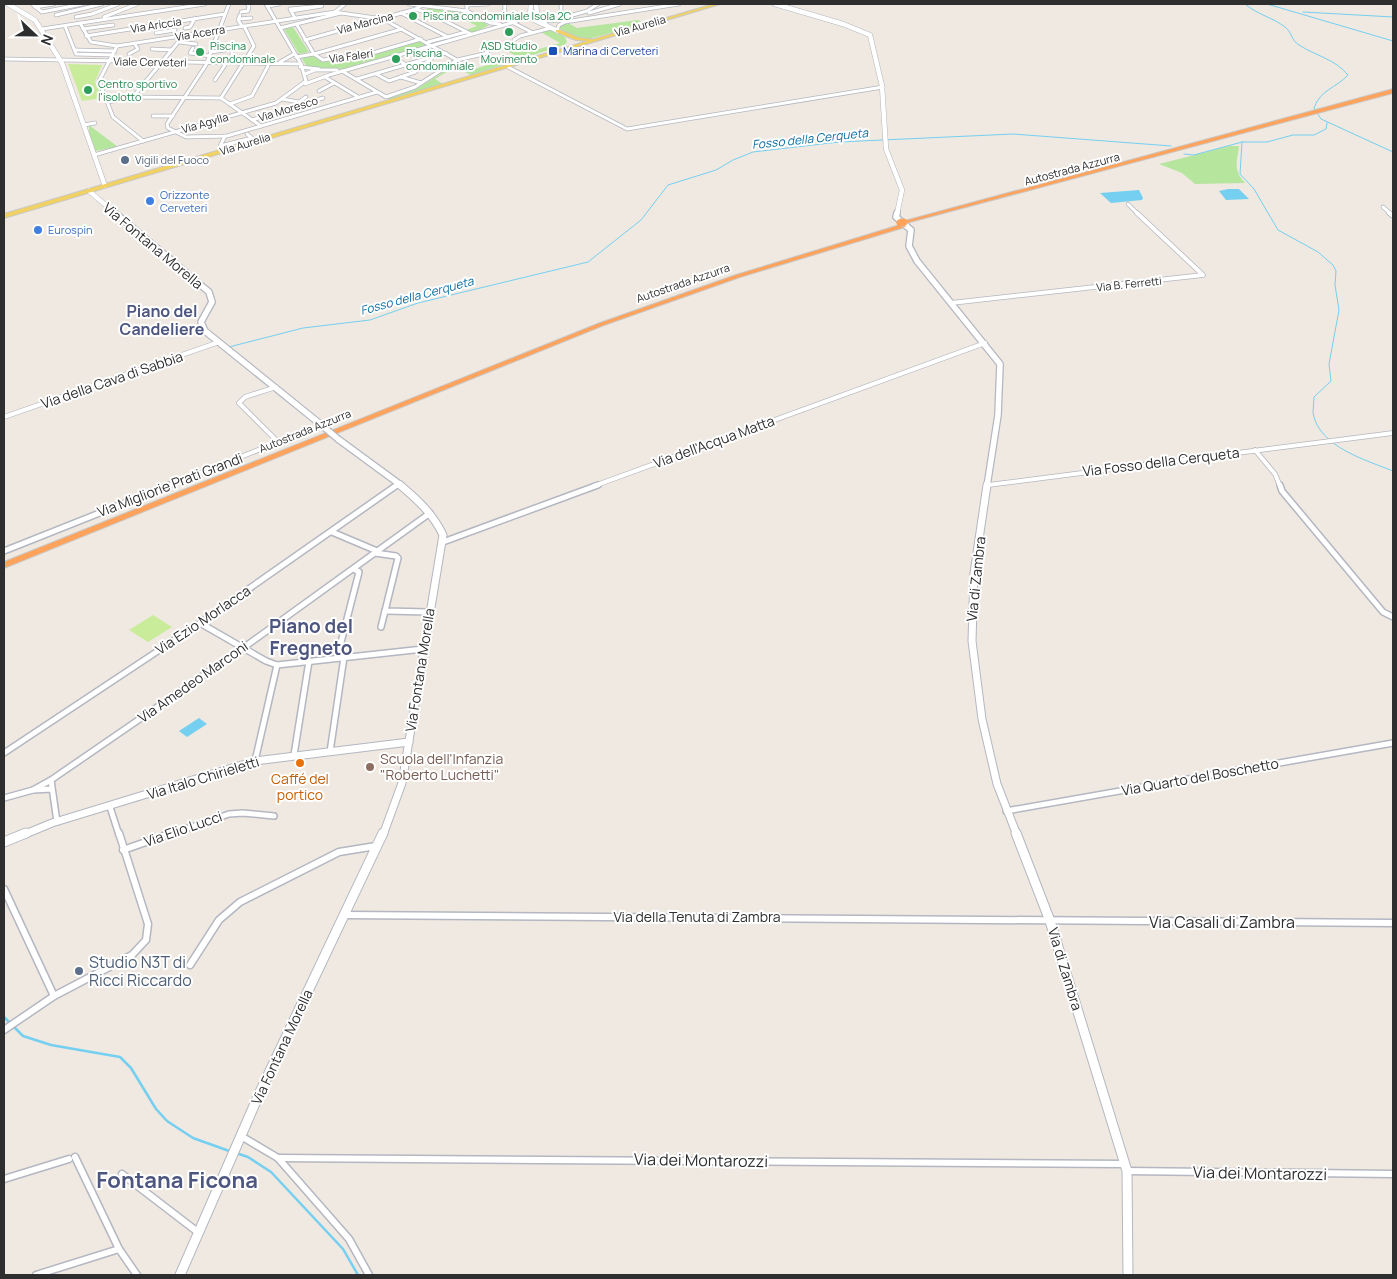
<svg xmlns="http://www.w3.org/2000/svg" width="1397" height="1279" font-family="Manrope,sans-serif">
	<rect width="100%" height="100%" fill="#efe9e1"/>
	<g fill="#b6e59e">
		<path d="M431,7L457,11L487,24L488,26L472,33L466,30L477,26L455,15L443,18L424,11Z"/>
		<path d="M638,20L645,24L588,39H579L559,28L560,24L566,22L577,28Z"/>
		<path d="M293,27L309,52L299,54L284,29Z"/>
		<path d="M550,29L565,37L567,42L564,45L471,75L465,72L516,56L500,47L502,44L513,43L529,52L560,43L539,31Z"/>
		<path d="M420,41L428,45L366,63L360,56L375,54Z"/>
		<path d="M310,55L325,61L358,56L365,63L344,69L307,67L301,57Z"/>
		<path d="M448,69L450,70L435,79L443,84L389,100L386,98L418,88Z"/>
		<path d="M89,125L118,147L95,151L89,132Z"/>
		<path d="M1230,146H1239C1237,162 1233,170 1245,183L1195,184L1182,173L1159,164Z"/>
	</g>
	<g fill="#c9ec9a">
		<path d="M68,64L102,65L95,82L102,98L82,101Z"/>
		<path d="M153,615L172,627L148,642L129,630Z"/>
	</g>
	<g fill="#75cff0">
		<path d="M1228,189H1239L1249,199L1226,200L1219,191Z"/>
		<path d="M1139,190L1143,198L1142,200L1111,203L1100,193Z"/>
		<path d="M199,718L207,724L187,737L179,731Z"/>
	</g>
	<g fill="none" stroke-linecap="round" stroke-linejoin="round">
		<g stroke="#75cff0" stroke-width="1">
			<path d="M1245,4C1258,15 1274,18 1285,27C1292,32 1291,40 1299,45C1316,56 1335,59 1348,75C1336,88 1320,90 1314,108L1321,119L1393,152"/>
			<path d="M1267,4L1393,41"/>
			<path d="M1303,12L1393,17"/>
			<path d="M1242,142L1240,174L1254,189L1278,230L1318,252L1333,265L1336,271L1335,285L1339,310L1329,364L1331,381L1314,397C1314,402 1313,408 1313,413C1319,447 1366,460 1393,471"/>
			<path d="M1184,154L1194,155L1242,142H1267L1293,135H1314L1326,129L1327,123"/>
			<path d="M229,347L303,328L370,320L418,303L588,262L641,220L668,185L716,170L733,160L753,152L839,142L1013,134L1171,146"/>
		</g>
		<g stroke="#75cff0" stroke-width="2.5">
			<path d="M4,1017L23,1036L51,1045L120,1057L131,1068L156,1109L167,1121L193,1138L232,1152"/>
			<path d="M236,1153L248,1157L271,1172L343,1249L358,1275"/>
		</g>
		<defs>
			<g id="street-far3">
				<path d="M32,4L42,12L83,4"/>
				<path d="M229,4L206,65L167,124L168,128L186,137L227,136L377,92"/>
				<path d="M409,4L467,11"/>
				<path d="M467,4V11L490,23L500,24"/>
				<path d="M505,4L504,18L533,33"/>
				<path d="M561,4V13L568,16"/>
				<path d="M466,5L488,4"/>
				<path d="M268,6L279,4"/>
				<path d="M322,6L291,11L290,9Z"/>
				<path d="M35,7L54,4"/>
				<path d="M416,9L433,15L471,34"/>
				<path d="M291,11L295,18"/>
				<path d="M241,12L248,11L249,6L247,4"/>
				<path d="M335,12L345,4"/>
				<path d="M341,13L383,19L457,60L415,87L386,97L342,71"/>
				<path d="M401,13L448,37"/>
				<path d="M589,13L620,4"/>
				<path d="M56,15L102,4"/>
				<path d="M240,15L238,20L242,26"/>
				<path d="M76,17L92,14L118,4"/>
				<path d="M104,17L137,4"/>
				<path d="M541,18L550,21L564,19"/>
				<path d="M562,18L587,11L598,4"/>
				<path d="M239,19L251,18"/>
				<path d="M485,21L503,16"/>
				<path d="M80,23L91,42L117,46L335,12L341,13L280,28"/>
				<path d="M297,25L314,54L323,60L376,52L421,39"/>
				<path d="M65,26L76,54L113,55"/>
				<path d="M185,28L190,27L195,18"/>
				<path d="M42,29L205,4"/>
				<path d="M83,29L113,25"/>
				<path d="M557,30L559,25L565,22L679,4"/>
				<path d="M156,33L175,30"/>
				<path d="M86,36L225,14"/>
				<path d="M305,40L416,9L424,4"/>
				<path d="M514,40L520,36L551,28"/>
				<path d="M179,42L196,44"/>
				<path d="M428,42L466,32"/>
				<path d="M117,46L99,81L113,117L143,141"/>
				<path d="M193,48L190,53L210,56"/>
				<path d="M152,49L172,50"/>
				<path d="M75,50L115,51"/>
				<path d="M211,52L232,49V55"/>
				<path d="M129,54L138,49L134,43"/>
				<path d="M296,57L314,54L402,29"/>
				<path d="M4,59L301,64"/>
				<path d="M457,60L488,53"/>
				<path d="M400,61L406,65"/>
				<path d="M280,62L294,54"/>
				<path d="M300,67L319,69"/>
				<path d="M508,67L627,129L883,87"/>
				<path d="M305,74L315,70H337"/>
				<path d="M376,74L389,81L415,72L432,58"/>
				<path d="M325,77L358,97"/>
				<path d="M401,77L421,83"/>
				<path d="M357,79L446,53"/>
				<path d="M215,80L225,65"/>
				<path d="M305,84L329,75L515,22L530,15H538"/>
				<path d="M319,91L334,83"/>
				<path d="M133,97L184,35"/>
				<path d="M221,98L254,46L244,26"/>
				<path d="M282,99L304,103"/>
				<path d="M108,102L133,97L221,98L261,126"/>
				<path d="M299,102L306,97"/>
				<path d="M230,104L252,96L268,66"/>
				<path d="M153,116H173"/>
				<path d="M252,120L323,98"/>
				<path d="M84,125L95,123"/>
				<path d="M225,136L220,146L252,138L247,134"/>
				<path d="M94,155L276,103L306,81L301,64L266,4"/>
				<path d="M1128,204L1138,214"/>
				<path d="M1383,207L1391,214"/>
			</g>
			<g id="street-far2">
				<path d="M1389,213L1393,216"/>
				<path d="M951,303L1203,275L1137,213"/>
				<path d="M4,417L219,342"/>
				<path d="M1255,450L1275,474L1280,486"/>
				<path d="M988,485L1393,433"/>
				<path d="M167,486L271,445L275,439L239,403L245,397L276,387"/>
				<path d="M395,486L400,483"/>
				<path d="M594,486L985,343"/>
			</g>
			<g id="street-far1">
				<path d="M1280,485L1282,491L1383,612L1393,617"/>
				<path d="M332,532L377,551"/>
				<path d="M443,542L598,485"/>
				<path d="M4,551L170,485"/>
				<path d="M375,553L396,556L398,558L385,611L429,612"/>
				<path d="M200,623L266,661L277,665L423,649"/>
				<path d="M381,627L385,611"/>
				<path d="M337,658L359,572L354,569"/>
				<path d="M330,752L344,657"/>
				<path d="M4,753L200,623L397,485"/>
				<path d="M294,755L309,661"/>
				<path d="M255,761L277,665"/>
				<path d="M51,780L243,648L430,513"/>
				<path d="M52,789L33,790L51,780L57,822"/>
				<path d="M4,798L33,790"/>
				<path d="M110,807L119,835"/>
				<path d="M1006,811L1393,743"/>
				<path d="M168,835L229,814L243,813L274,816"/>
			</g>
			<g id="street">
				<path d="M123,850L172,833"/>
				<path d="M4,889L54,996"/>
				<path d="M345,915L1393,923"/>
				<path d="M190,965L219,920L240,902L339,852L376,846"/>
				<path d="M4,1030L54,996L132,955L146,940L148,924L119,833"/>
				<path d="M241,1136L278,1158L349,1239L369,1275"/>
				<path d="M75,1157L119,1249L137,1275"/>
				<path d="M278,1158L1125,1164"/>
				<path d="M1127,1171L1393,1174"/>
				<path d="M122,1174L199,1233"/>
				<path d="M4,1179L69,1159"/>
				<path d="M36,1275L119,1249"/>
			</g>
			<g id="secondary-far3">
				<path d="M8,4L35,20L62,63L105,186"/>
				<path d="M531,4L530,15L532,19L558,31"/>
				<path d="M536,4L537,13L546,25"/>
				<path d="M775,4L843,24L870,35L882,86L886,149L902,190L897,214"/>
				<path d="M89,191L116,214"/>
			</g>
			<g id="secondary-far2">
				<path d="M115,213L209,292L212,302L201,322L205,331L319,423"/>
				<path d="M897,213L896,217L911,230L909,246L917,261L1000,364L998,415L987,486"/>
				<path d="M338,439L402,486"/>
			</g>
			<g id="secondary-far1">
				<path d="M987,485L974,573L972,641L982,719L997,784L1017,835"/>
				<path d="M23,835L52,823L255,761L409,742"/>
				<path d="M383,835L402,783L443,535C433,514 418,500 400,485"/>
			</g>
			<g id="secondary">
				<path d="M1016,833L1050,921L1127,1171L1128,1275"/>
				<path d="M4,842L26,833"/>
				<path d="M180,1275L260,1092L383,833"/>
			</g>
			<path id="primary" d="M714,4H720L4,218V214L588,41L576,40L556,32V30H560L579,38L591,39V40Z"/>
			<g id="highway">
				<path d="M1393,89V93L906,223L901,222Z"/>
				<path d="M903,224L906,226L905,227L740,277L604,325L4,568V562L600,323L736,275Z"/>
			</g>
		</defs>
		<use href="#street-far3" stroke="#b4b7c1" stroke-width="4.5"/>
		<use href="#street-far2" stroke="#b4b7c1" stroke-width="5.5"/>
		<use href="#street-far1" stroke="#b4b7c1" stroke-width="8"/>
		<use href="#street" stroke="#b4b7c1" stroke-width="9"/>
		<use href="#secondary-far3" stroke="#b4b7c1" stroke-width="5.5"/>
		<use href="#secondary-far2" stroke="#b4b7c1" stroke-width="8"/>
		<use href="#secondary-far1" stroke="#b4b7c1" stroke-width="9"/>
		<use href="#secondary" stroke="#b4b7c1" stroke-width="11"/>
		<use href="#primary" stroke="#c9c9c9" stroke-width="2"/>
		<use href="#highway" stroke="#c9c9c9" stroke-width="2"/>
		<use href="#street-far3" stroke="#fff" stroke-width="3"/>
		<use href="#street-far2" stroke="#fff" stroke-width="4"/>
		<use href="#street-far1" stroke="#fff" stroke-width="5"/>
		<use href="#street" stroke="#fff" stroke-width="6"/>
		<use href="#secondary-far3" stroke="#fff" stroke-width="4.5"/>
		<use href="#secondary-far2" stroke="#fff" stroke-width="5.5"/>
		<use href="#secondary-far1" stroke="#fff" stroke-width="7"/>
		<use href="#secondary" stroke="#fff" stroke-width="9"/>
		<use href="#primary" fill="#f2d163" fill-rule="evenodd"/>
		<use href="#highway" fill="#ffa35c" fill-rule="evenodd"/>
		<defs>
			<path id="secondary-bridge" d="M319,423L338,439"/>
			<path id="highway-bridge" d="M900,223L904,222"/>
		</defs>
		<use href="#secondary-bridge" stroke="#b4b7c1" stroke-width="8" stroke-linecap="butt"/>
		<use href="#highway-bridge" stroke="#c9c9c9" stroke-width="9" stroke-linecap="butt"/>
		<use href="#secondary-bridge" stroke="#fff" stroke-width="5.5"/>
		<use href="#highway-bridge" stroke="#ffa35c" stroke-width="7"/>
	</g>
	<g fill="#2e9e5b" stroke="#fff" stroke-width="2">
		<circle cx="413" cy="16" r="5"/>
		<circle cx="509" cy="32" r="5"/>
		<circle cx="200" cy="52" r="5"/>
		<circle cx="396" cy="59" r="5"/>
		<circle cx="88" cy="90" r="5"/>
	</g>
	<rect fill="#1a4fb4" stroke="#fff" stroke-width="2" x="548" y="46" width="10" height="10" rx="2.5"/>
	<g fill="#5c6f8a" stroke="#fff" stroke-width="2">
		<circle cx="125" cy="160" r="5"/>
		<circle cx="79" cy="971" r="5"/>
	</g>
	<g fill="#3f7fe0" stroke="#fff" stroke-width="2">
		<circle cx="150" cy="201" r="5"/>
		<circle cx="38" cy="230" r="5"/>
	</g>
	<circle fill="#e8710a" stroke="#fff" stroke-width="2" cx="300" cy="763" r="5"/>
	<circle fill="#8d6e63" stroke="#fff" stroke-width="2" cx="370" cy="767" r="5"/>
	<g text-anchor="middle" stroke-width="4" stroke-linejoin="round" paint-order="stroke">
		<g font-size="11" fill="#27864d" stroke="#fff" text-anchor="start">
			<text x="423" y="20">Piscina condominiale Isola 2C</text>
			<text x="210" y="50">Piscina<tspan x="210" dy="13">condominale</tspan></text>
			<text x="509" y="50" text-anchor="middle">ASD Studio<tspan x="509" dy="13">Movimento</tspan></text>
			<text x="406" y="57">Piscina<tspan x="406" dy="13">condominiale</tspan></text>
			<text x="98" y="88">Centro sportivo<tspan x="98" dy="13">l'isolotto</tspan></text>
		</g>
		<g font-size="11" fill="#2e2e2e" stroke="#fff">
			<text transform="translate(365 23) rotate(-15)" y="4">Via Marcina</text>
			<text transform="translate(156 25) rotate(-9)" y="4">Via Ariccia</text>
			<text transform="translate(640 26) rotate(-16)" y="4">Via Aurelia</text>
			<text transform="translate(200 33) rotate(-9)" y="4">Via Acerra</text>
			<text transform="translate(351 56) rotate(-8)" y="4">Via Faleri</text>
			<text transform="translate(150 62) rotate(1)" y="4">Viale Cerveteri</text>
			<text transform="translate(288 109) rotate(-17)" y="4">Via Moresco</text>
			<text transform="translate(205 123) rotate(-16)" y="4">Via Agylla</text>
			<text transform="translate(245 144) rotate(-17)" y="4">Via Aurelia</text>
			<text transform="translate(1072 169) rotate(-15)" y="4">Autostrada Azzurra</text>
			<text transform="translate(683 283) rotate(-19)" y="4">Autostrada Azzurra</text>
			<text transform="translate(1129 284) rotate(-6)" y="4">Via B. Ferretti</text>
			<text transform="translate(305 431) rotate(-22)" y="4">Autostrada Azzurra</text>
		</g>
		<g font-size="11" fill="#164399" stroke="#fff" text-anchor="start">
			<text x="563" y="55">Marina di Cerveteri</text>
		</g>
		<g font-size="11" fill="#4e5e75" stroke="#fff" text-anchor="start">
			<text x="135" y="164">Vigili del Fuoco</text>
		</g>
		<g font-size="11" fill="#366cbe" stroke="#fff" text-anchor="start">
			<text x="160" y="199">Orizzonte<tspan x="160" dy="13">Cerveteri</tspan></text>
			<text x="48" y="234">Eurospin</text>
		</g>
		<g font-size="12" font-style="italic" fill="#0d6fa3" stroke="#fff">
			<text transform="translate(810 139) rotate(-6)" y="4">Fosso della Cerqueta</text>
			<text transform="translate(417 296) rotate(-15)" y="4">Fosso della Cerqueta</text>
		</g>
		<g font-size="14" fill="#2e2e2e" stroke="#fff">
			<text transform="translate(153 246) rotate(40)" y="5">Via Fontana Morella</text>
			<text transform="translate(112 380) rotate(-19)" y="5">Via della Cava di Sabbia</text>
			<text transform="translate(714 442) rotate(-20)" y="5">Via dell'Acqua Matta</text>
			<text transform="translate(1161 462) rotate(-7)" y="5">Via Fosso della Cerqueta</text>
			<text transform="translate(170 485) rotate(-21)" y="5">Via Migliorie Prati Grandi</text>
			<text transform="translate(976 579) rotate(-84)" y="5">Via di Zambra</text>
			<text transform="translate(203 620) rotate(-34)" y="5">Via Ezio Morlacca</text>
			<text transform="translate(420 670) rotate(-81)" y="5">Via Fontana Morella</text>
			<text transform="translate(193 682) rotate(-35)" y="5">Via Amedeo Marconi</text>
			<text transform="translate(1200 777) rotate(-10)" y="5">Via Quarto del Boschetto</text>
			<text transform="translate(203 778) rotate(-17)" y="5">Via Italo Chirieletti</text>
			<text transform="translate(183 829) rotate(-19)" y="5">Via Elio Lucci</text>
			<text x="697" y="922">Via della Tenuta di Zambra</text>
			<text transform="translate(1065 969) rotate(73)" y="5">Via di Zambra</text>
			<text transform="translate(282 1047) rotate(-65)" y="5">Via Fontana Morella</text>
		</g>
		<g font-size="14" fill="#785e54" stroke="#fff" text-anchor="start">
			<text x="380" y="764">Scuola dell'Infanzia<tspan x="380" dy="16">"Roberto Luchetti"</tspan></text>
		</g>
		<g font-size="14" fill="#c56008" stroke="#fff">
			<text x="300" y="784">Caffé del<tspan x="300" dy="16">portico</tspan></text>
		</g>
		<g font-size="16" font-weight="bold" fill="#4d5680" stroke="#fff">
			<text x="162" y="317">Piano del<tspan x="162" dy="18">Candeliere</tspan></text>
		</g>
		<g font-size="16" fill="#2e2e2e" stroke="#fff">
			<text x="1222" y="928">Via Casali di Zambra</text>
			<text transform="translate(701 1160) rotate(1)" y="6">Via dei Montarozzi</text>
			<text transform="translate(1260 1173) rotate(1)" y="6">Via dei Montarozzi</text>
		</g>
		<g font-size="16" fill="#4e5e75" stroke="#fff" text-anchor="start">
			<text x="89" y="968">Studio N3T di<tspan x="89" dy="18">Ricci Riccardo</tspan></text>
		</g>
		<g font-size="19" font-weight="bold" fill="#4d5680" stroke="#fff">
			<text x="311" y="633">Piano del<tspan x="311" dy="22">Fregneto</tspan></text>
		</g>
		<g font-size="22" font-weight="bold" fill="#4d5680" stroke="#fff">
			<text x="177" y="1188">Fontana Ficona</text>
		</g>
	</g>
	<rect width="1397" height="1279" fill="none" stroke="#2e2e2e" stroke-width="10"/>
	<g transform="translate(35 35) rotate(112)" stroke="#ffffff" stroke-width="4" paint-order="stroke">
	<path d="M0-4L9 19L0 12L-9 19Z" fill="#2e2e2e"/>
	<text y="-8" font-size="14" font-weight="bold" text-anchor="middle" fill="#2e2e2e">N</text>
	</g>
</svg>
